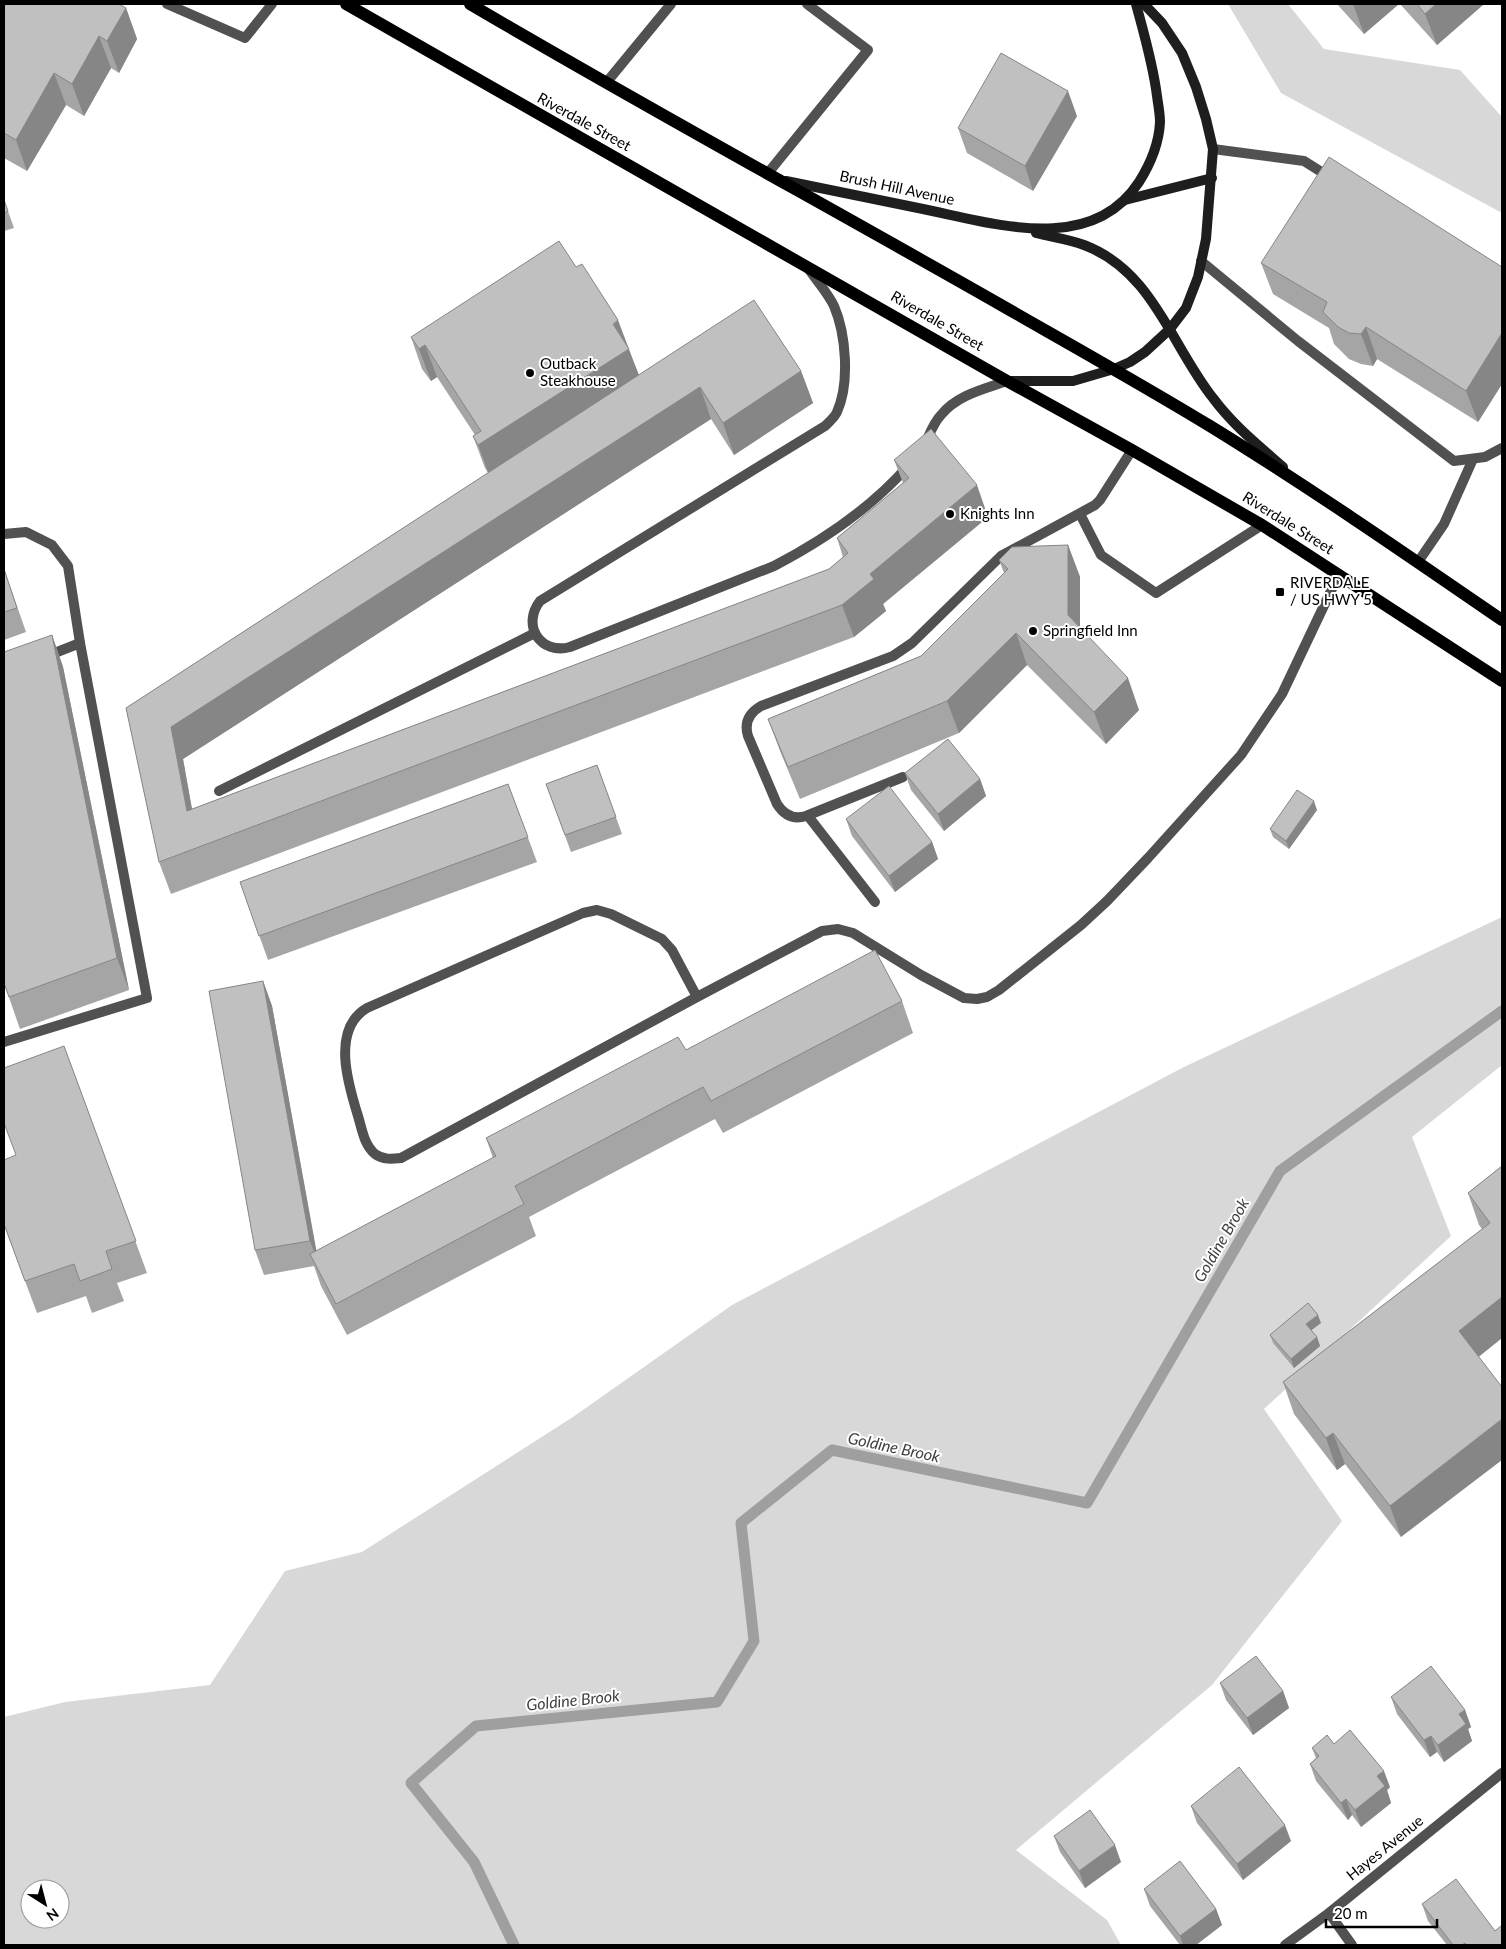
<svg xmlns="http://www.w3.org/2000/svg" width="1506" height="1949" font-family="Lato,sans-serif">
	<rect width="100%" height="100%" fill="#fff"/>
	<g fill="#d8d8d8" fill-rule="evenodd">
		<path d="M1228,4H1288L1324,49L1460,70L1502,117V213L1281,93Z"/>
		<path d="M1502,917V1065L1412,1137L1451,1236L1264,1409L1342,1521L1212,1685L1016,1850L1107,1920L1121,1945H4V1717L65,1702L210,1685L285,1571L362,1552L573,1417L732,1305L1184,1067ZM30,1889H60V1919H30Z"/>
	</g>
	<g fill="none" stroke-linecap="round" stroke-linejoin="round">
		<path stroke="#9f9f9f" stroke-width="11" d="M514,1945L474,1862L411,1783L476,1726L717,1702L754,1641L741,1523L832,1450L1087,1503L1280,1171L1502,1011"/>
		<g stroke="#515151" stroke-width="10">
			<path d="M167,4L245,38L272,4"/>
			<path d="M606,83L671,4"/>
			<path d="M1213,149L1304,161L1331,178"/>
			<path d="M768,173L868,50L807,4"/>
			<path d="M1201,261L1298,341L1454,461L1485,457L1502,448"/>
			<path d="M808,268C816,280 828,293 834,306C846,334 850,383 837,412C835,417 829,422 825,426L540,601C521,626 541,655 570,647L774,566C824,540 871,508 908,466"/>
			<path d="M926,442C930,433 934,422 941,415C957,395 984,389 1007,381"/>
			<path d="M1080,514L1101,555L1156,593L1262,525"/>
			<path d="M4,534L26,532L52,545L68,566L80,643"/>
			<path d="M1418,562L1444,524L1473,459"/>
			<path d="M903,777L806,816C793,820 784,815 777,804L748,736C744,723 749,713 761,706L893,656L912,643L1001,556L1095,505L1100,500L1132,450"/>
			<path d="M219,791L535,633"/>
			<path d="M808,816L875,902"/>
			<path d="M697,997L672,950L662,939L611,914L597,910L583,913L367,1008C331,1029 348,1084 358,1116C362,1129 364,1145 375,1154C383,1160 392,1159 401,1158L697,997L822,931L838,929L853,933L921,975L964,998L977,999L987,997L999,990L1081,925L1107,901L1148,858L1241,755L1282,694L1339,574"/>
			<path d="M4,1042L147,998L80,643L47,656"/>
		</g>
		<g stroke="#515151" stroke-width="10">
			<path d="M1329,1913L1352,1945"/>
			<path d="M1285,1945L1329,1913L1502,1773"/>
		</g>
		<g stroke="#1e1e1e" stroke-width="10">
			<path d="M786,181C832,190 877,200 923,209C993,223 1091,256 1139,182C1151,163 1159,144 1160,122C1160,113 1158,104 1157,96C1153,64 1144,34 1136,4"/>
			<path d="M1125,200L1212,178"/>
			<path d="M1036,233C1051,237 1068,239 1084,245C1153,271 1171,345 1213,398C1233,425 1258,445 1283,467"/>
			<path d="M1007,381H1073L1114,369L1130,362L1145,352L1170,329L1186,308L1198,277L1206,239L1213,149L1206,119L1196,87L1182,53L1162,23L1144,4"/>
		</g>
		<g stroke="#000" stroke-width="12">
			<path d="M346,4L1007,381L1132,450L1262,525L1502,681"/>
			<path d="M470,4C645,107 824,204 1001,305C1071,345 1141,384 1210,426C1309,487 1406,554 1502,620"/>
		</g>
	</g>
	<g fill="#a5a5a5">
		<path d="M1337,4H1399L1364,34Z"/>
		<path d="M1400,4H1484L1437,45Z"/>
		<path d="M4,7L126,8L137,39L119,73L111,68L84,116L66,105L27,171L4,158Z"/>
		<path d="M1077,116L1033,191L967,153L958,128Z"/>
		<path d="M4,200L14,228L4,231Z"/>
		<path d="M1261,263L1502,267V384L1478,422L1377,359L1373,366L1361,364L1349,359L1334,344L1329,328L1273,294Z"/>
		<path d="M411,337L627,346L639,375L801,371L813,403L734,455L711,419L183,759L192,809L829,569L843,557L837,538L903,483L894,460L988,517L883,604L886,611L854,637L171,894L159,862L126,708L488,473L485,468L473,436L475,435L437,377L431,381L422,369Z"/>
		<path d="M1068,545L1080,577V627L1139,710L1106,744L1027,665L959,733L800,799L780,751L768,719L921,656L1004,573L999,560Z"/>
		<path d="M4,569L26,632L4,640Z"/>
		<path d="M52,635L63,667L129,990L20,1029L4,983Z"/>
		<path d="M597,765L622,834L571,852L546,784Z"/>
		<path d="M905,773L980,779L986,796L944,831L911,790Z"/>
		<path d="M508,784L537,862L268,960L240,882Z"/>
		<path d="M1317,810L1289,849L1273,837L1270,829Z"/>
		<path d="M846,819L932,842L938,859L895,892L852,836Z"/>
		<path d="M263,981L272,1006L316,1251L493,1158L486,1138L686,1050L902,1001L913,1033L723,1133L715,1119L529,1217L536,1236L347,1335L321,1286L314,1266L264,1275L255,1250Z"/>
		<path d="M64,1046L147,1273L117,1283L124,1301L92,1313L86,1296L37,1313L4,1225L16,1155Z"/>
		<path d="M1502,1166V1338L1479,1356L1401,1537L1345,1464L1337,1470L1294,1414L1283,1382L1482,1229L1479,1225L1468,1193Z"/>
		<path d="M1321,1323L1311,1330L1317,1337L1320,1346L1294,1368L1273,1343L1270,1335Z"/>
		<path d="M1220,1683L1283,1691L1289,1708L1253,1735L1226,1700Z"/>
		<path d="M1391,1697L1465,1710L1471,1727L1468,1729L1472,1741L1444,1762L1437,1752L1430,1757L1397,1714Z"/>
		<path d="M1334,1744L1390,1787L1387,1790L1391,1803L1361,1827L1352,1815L1348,1820L1316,1781L1310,1764L1316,1758L1312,1748Z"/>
		<path d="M1191,1806L1291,1841L1243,1880L1197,1823Z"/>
		<path d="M1054,1836L1121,1862L1085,1888L1060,1852Z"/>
		<path d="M1144,1889L1216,1909L1222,1925L1196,1945H1180L1150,1906Z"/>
		<path d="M1422,1904L1495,1931L1502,1945H1447L1428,1921Z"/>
	</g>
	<g fill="#868686">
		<path d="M1353,4H1399L1364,34Z"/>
		<path d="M1436,4H1484L1437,45L1425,14Z"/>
		<path d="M126,8L137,39L119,73L107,41Z"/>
		<path d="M99,36L111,68L84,116L72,84Z"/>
		<path d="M54,73L66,105L27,171L16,140Z"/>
		<path d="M1068,91L1077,116L1033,191L1025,166Z"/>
		<path d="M618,320L641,381L490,477L478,445Z"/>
		<path d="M1366,327L1377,359L1373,366L1361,334Z"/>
		<path d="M1502,333V384L1478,422L1466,391Z"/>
		<path d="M425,345L437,377L431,381L419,349Z"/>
		<path d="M801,371L813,403L734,455L723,423Z"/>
		<path d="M700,387L711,419L183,759L198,843L187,811L171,727Z"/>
		<path d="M977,485L988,517L883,604L886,611L854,637L842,605L870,574Z"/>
		<path d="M1068,545L1080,577V647L1068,615Z"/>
		<path d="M1016,633L1027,665L959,733L947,701Z"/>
		<path d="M52,635L63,667L129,990L117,958Z"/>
		<path d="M1128,678L1139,710L1106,744L1094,712Z"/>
		<path d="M980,779L986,796L944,831L938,814Z"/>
		<path d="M1314,801L1317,810L1289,849L1286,841Z"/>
		<path d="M932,842L938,859L895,892L889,876Z"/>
		<path d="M263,981L272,1006L319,1265L310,1241Z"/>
		<path d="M1502,1297V1338L1471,1363L1459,1331Z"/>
		<path d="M1318,1315L1321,1323L1309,1332L1306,1324Z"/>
		<path d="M1317,1337L1320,1346L1294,1368L1291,1359Z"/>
		<path d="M1502,1419V1460L1401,1537L1390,1506Z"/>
		<path d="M1333,1433L1345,1464L1337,1470L1326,1438Z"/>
		<path d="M1283,1691L1289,1708L1253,1735L1247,1718Z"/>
		<path d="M1465,1710L1471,1727L1468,1729L1472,1741L1444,1762L1438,1745L1459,1714Z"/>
		<path d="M1431,1736L1437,1752L1430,1757L1424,1740Z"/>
		<path d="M1384,1771L1390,1787L1387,1790L1391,1803L1361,1827L1355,1810L1377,1776Z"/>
		<path d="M1346,1799L1352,1815L1348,1820L1341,1803Z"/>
		<path d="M1285,1825L1291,1841L1243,1880L1237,1864Z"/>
		<path d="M1115,1845L1121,1862L1085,1888L1079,1871Z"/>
		<path d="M1216,1909L1222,1925L1196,1945H1183L1180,1936Z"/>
	</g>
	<g fill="#c0c0c0" stroke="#868686">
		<path d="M6,4H119L126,8L107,41L99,36L72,84L54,73L16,140L4,133V7Z"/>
		<path d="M1417,4H1436L1425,14Z"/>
		<path d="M1001,53L1068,91L1025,166L958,128Z"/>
		<path d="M1329,157L1502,267V333L1466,391L1366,327L1361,334L1349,333L1338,327L1323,312L1327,302L1261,263Z"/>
		<path d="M4,200L8,211L4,213Z"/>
		<path d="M559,241L576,267L582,264L618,320L613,324L629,349L478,445L473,436L481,431L425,345L419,349L411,337Z"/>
		<path d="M754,300L801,371L723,423L700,387L171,727L187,811L829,569L848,553L837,538L909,478L894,460L931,429L977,485L870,574L874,579L842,605L159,862L126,708Z"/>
		<path d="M1068,545V615L1128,678L1094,712L1016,633L947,701L788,767L768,719L921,656L1008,569L999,560L1012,547Z"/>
		<path d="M4,569L17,608L4,612Z"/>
		<path d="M52,635L117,958L9,997L4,983V652Z"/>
		<path d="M948,739L980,779L938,814L905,773Z"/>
		<path d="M597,765L616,817L565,835L546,784Z"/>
		<path d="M508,784L528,837L259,936L240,882Z"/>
		<path d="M889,786L932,842L889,876L846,819Z"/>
		<path d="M1297,790L1314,801L1286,841L1270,829Z"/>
		<path d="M875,950L902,1001L711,1101L703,1087L515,1186L524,1204L336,1304L310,1254L496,1156L486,1138L678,1037L686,1050Z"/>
		<path d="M263,981L310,1241L255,1250L209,991Z"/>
		<path d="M64,1046L136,1241L106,1251L112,1269L80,1281L74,1264L25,1281L4,1224V1160L16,1155L4,1123V1068Z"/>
		<path d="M1502,1166V1297L1459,1331L1502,1387V1419L1390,1506L1333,1433L1326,1438L1283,1382L1490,1223L1468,1193Z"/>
		<path d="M1308,1303L1318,1315L1306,1324L1317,1337L1291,1359L1270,1335Z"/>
		<path d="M1256,1656L1283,1691L1247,1718L1220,1683Z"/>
		<path d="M1431,1666L1465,1710L1459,1714L1466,1724L1438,1745L1431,1736L1424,1740L1391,1697Z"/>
		<path d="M1350,1730L1384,1771L1377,1776L1385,1786L1355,1810L1346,1799L1341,1803L1310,1764L1319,1756L1312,1748L1327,1735L1334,1744Z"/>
		<path d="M1239,1767L1285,1825L1237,1864L1191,1806Z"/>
		<path d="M1090,1810L1115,1845L1079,1871L1054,1836Z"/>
		<path d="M1180,1861L1216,1909L1180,1936L1144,1889Z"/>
		<path d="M1456,1879L1495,1931L1502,1925V1945H1466L1465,1943L1462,1945H1453L1422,1904Z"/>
	</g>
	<g fill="#000" stroke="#fff" stroke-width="2">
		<circle cx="530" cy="373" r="5"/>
		<circle cx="950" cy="514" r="5"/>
		<rect x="1275" y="587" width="10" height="10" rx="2.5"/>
		<circle cx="1033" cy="631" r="5"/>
	</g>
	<g text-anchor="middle" stroke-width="4" stroke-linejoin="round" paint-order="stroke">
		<g font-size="15" fill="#000" stroke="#fff">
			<text transform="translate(584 122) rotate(29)" y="5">Riverdale Street</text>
			<text transform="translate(897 188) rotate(12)" y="5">Brush Hill Avenue</text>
			<text transform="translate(937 321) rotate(30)" y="5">Riverdale Street</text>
			<text transform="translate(1288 523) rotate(32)" y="5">Riverdale Street</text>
			<text transform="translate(1385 1848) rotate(-39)" y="5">Hayes Avenue</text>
		</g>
		<g font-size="15" fill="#000" stroke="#fff" text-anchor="start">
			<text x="540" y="369">Outback<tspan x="540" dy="17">Steakhouse</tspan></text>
			<text x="960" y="519">Knights Inn</text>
			<text x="1290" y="588">RIVERDALE<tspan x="1290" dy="17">/ US HWY 5</tspan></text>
			<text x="1043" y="636">Springfield Inn</text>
		</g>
		<g font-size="16" font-style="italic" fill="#404040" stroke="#fff">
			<text transform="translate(1221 1240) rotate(-60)" y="6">Goldine Brook</text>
			<text transform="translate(894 1447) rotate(12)" y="6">Goldine Brook</text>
			<text transform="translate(573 1700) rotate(-6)" y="6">Goldine Brook</text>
		</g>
	</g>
	<rect width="1506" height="1949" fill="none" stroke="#000000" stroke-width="10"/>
	<g transform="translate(45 1904) rotate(144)"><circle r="24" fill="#ffffff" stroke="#999999"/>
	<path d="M0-4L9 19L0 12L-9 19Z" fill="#000000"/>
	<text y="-8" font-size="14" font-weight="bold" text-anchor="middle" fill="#000000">N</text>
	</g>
	<path d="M1326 1919v8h111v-8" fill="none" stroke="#000000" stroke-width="2.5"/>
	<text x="1334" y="1919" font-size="15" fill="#000000" stroke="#ffffff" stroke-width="4" paint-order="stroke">20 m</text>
</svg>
